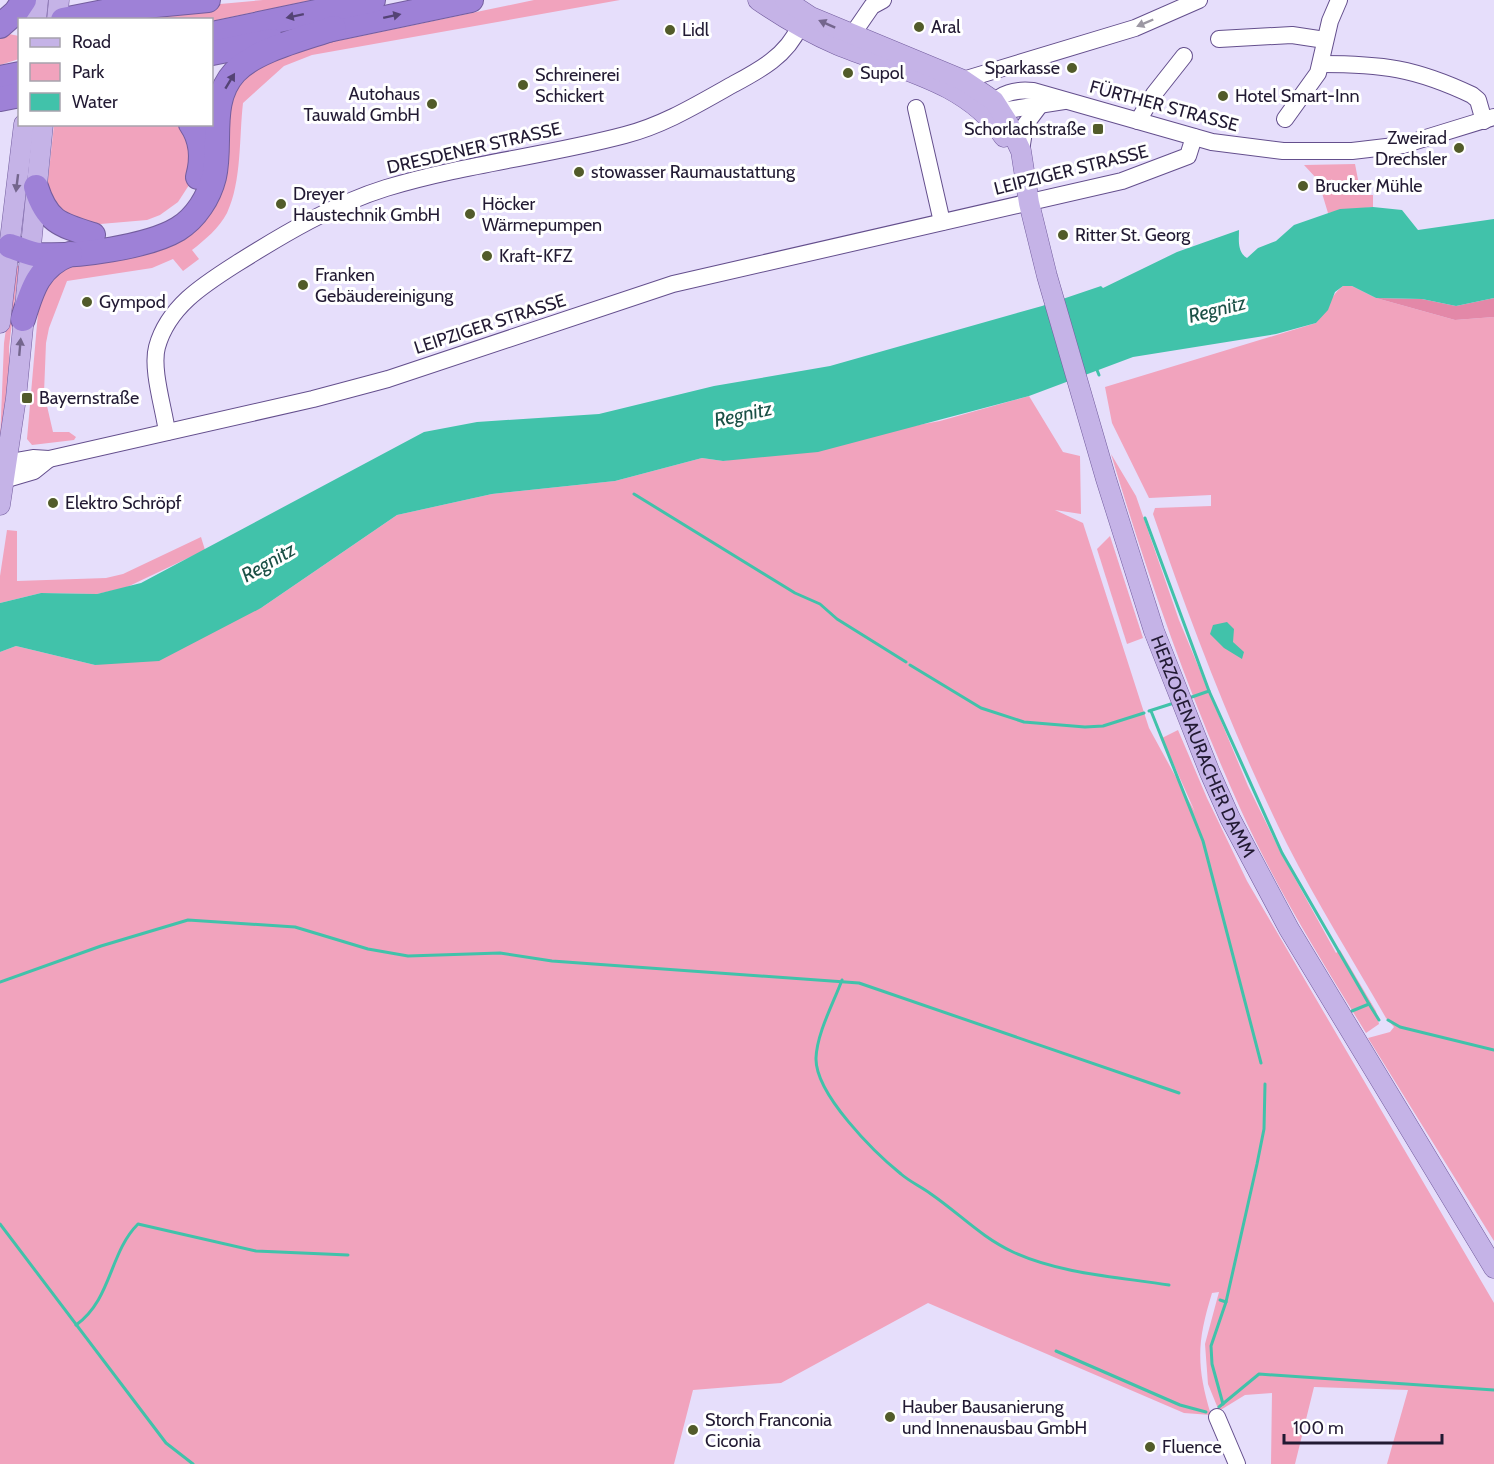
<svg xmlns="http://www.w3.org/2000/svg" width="1494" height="1464" font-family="Cabin,sans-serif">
	<rect width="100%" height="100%" fill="#e6defb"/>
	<g fill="#f1a3bd">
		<path d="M263,0H312L212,21L89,20L176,8Z"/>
		<path d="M534,0H620L312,55L284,66L243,103C239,137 242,181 227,213C219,228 205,240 192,250L199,259L183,271L173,259L152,268L67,281L49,328L46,343L44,393L53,432H69L76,437L74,440L32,445L27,439L40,290L50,272L192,224L233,84L284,52Z"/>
		<path d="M9,34L19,36V59L0,65V37Z"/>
		<path d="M54,125H186L190,132L191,182L178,202L160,215L147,220L77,226L46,198Z"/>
		<path d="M1355,164L1361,195H1373V207L1328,213L1318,180L1304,165Z"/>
		<path d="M15,265L19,266L9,347L10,376L0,442L4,343Z"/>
		<path d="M1343,286H1352L1376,298L1455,320L1494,317V1241L1368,1038L1390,1032L1394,1027L1386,1018C1353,960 1317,903 1287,844C1234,737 1192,627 1153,514L1155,508L1211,506V495L1149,498L1112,423L1105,387L1316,323C1327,311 1331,294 1343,286Z"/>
		<path d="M1029,396L1063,452L1080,456L1081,514L1055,510L1083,523L1149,728L1195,812L1162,738L1178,730L1207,798L1247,881L1494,1303V1464H1387L1408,1390L1314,1387L1295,1464H1271L1272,1393L1245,1395L1219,1411L1208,1384L1205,1344L1219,1292L1212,1293C1197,1342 1196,1365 1211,1415L1184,1413L928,1303L781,1383L693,1390L674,1464H0V652L16,646L95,665L261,608L397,515L492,494L615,481L702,458L723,461L940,421Z"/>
		<path d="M1111,454L1136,496L1179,620L1248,786L1281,853L1336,953L1340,950L1376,1011L1379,1024L1366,1033C1321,960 1275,886 1240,808C1188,693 1147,574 1111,454Z"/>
		<path d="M7,530L17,531V581L106,578L123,574L201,537L205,550L125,588L97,594L41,593L0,603V576Z"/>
		<path d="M1110,536L1143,638L1127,644L1097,549Z"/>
	</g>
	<path fill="#e388a8" d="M1376,298L1422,299L1456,306L1494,298V317L1455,320Z"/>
	<g fill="#41c2aa">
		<path d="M1373,207L1402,210L1418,230L1494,219V298L1456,306L1422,299L1376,298L1352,286H1343L1335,292L1328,310L1316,323L1276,334L1133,357L1029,396L818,452L723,461L702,458L615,481L492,494L397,515L261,608L159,661L95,665L16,646L0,652V603L41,593L97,594L141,583L424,432L477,422L599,414L714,386L830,366L1042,306L1101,286L1103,288L1177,252L1239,230C1239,240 1237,252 1247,258L1258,248L1276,241L1294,225L1340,209Z"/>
		<path d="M1227,622L1234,629L1233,642L1244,652L1242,659L1224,648L1210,634L1213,625Z"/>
	</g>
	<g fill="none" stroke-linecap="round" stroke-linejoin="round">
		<g stroke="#41c2aa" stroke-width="3">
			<path d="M1097,370L1099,375"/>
			<path d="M634,494L795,593L820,604L837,619L906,662"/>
			<path d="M1145,518L1209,691L1189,698"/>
			<path d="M910,665L981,708L1024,722L1085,727L1103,726L1144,713"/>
			<path d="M1209,691L1282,853L1369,1004L1352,1011"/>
			<path d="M1149,711L1174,703"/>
			<path d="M1151,711L1203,841L1261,1063"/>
			<path d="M842,980C833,1004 817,1033 816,1058C815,1094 875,1153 901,1174C910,1182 922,1187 931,1194C960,1214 981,1237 1013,1252C1061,1274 1118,1277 1169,1285"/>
			<path d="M0,982L101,946L188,920L295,927L368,949L408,956L500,953L552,961L859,983L1179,1093"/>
			<path d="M1369,1004L1379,1020"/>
			<path d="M1388,1020L1400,1027L1494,1050"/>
			<path d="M0,1224L166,1443L193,1464"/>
			<path d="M1220,1300L1226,1302"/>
			<path d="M76,1325C112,1299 109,1253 138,1224L256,1251L348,1255"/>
			<path d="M1056,1351L1180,1405L1206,1412"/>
			<path d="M1223,1404L1212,1364L1211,1346L1226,1302L1257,1164L1264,1129L1265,1084"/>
			<path d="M1219,1407L1259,1374L1494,1390"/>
		</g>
		<defs>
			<g id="minor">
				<path d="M852,35L872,6L883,0"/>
				<path d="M1219,39L1292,35L1325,40"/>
				<path d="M1321,64C1382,64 1415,68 1472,95L1478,100L1484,121"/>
				<path d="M963,80L1135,28L1199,0"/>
				<path d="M916,108L942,222"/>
				<path d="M987,111C998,93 1014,89 1033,91L1212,142L1283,151H1352L1403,145L1494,117"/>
				<path d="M989,113L1064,101"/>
				<path d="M1285,119L1318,73L1330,21L1339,0"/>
				<path d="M1138,121L1154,94L1184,56"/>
				<path d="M1021,151L1025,125L1040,105"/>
				<path d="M167,432C164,409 151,369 157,347C168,307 203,285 236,264C282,235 334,204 386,188C465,164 546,156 625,135C664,125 698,104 732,85C758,71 787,56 799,27"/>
				<path d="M0,464L33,458L49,459L313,399L388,379L673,284L1122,181L1188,156L1194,137"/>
				<path d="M0,481L34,471L49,459"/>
				<path d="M1217,1417L1237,1464"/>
			</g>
			<g id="major">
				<path d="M758,0C784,18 810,33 838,45C896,69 967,81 1004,137"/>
				<path id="s1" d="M785,0L811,17L963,80L994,101L1008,123L1021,151L1029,203L1047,276L1106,479L1154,631L1210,773L1230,818L1289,929L1494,1268"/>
				<path d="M36,20L38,0"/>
				<path d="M57,20L59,0"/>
				<path d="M0,323L24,124"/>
				<path d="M0,505L16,398L43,124"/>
			</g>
			<g id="highway">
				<path d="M63,20L124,8L208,0"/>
				<path d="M0,26L16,12L24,0"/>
				<path d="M318,32L471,0"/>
				<path d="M212,34L373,0"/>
				<path d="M212,53L272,41"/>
				<path d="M0,78L20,74"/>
				<path d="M0,99L20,95"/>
				<path d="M191,124C202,140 203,159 198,177"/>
				<path d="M36,187C47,222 60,225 93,235"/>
				<path d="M10,246C20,249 30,254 40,255C76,257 148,247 178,229C196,218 209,197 214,177C222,143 208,101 235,72C255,50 306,38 334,28"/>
				<path d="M23,319C32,289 39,266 70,254"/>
			</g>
		</defs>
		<use href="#minor" stroke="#644f8d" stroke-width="18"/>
		<use href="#major" stroke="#735d9e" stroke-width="21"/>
		<use href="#highway" stroke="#735d9e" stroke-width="26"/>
		<use href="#minor" stroke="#fff" stroke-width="16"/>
		<use href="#major" stroke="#c5b3e7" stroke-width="20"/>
		<use href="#highway" stroke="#9e81d7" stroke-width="24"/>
	</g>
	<defs><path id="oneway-solid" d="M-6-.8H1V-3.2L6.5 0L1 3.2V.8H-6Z" transform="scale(1.5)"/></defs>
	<g fill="#544375">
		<use href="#oneway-solid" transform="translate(295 16) rotate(168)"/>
		<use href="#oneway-solid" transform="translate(392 16) rotate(-12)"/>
		<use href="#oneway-solid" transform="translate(230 81) rotate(-59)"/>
	</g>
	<use fill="#9c98a3" href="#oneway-solid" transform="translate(1145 23) rotate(157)"/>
	<g fill="#74668d">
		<use href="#oneway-solid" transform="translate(827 24) rotate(-156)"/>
		<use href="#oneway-solid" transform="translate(17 183) rotate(97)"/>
		<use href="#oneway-solid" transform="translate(20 347) rotate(-85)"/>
	</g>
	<g fill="#525b2a" stroke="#fff" stroke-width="2">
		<circle cx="919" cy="27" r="6"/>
		<circle cx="670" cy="30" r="6"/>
		<circle cx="1072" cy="68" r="6"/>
		<circle cx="848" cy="73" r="6"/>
		<circle cx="523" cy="85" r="6"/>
		<circle cx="1223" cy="96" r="6"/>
		<circle cx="432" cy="104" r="6"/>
		<rect x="1092" y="123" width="12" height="12" rx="3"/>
		<circle cx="1459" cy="148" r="6"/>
		<circle cx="579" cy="172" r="6"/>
		<circle cx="1303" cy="186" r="6"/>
		<circle cx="281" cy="204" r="6"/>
		<circle cx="470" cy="214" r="6"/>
		<circle cx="1063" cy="235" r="6"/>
		<circle cx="487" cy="256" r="6"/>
		<circle cx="303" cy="285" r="6"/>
		<circle cx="87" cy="302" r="6"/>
		<rect x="21" y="392" width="12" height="12" rx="3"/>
		<circle cx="53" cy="503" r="6"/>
		<circle cx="890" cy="1417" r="6"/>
		<circle cx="693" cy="1430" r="6"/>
		<circle cx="1150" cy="1447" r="6"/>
	</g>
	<g text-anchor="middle" stroke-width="6" stroke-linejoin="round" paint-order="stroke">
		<g font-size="18" fill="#221a33" stroke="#fff" text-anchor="start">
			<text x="931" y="33">Aral</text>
			<text x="682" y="36">Lidl</text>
			<text x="1060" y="74" text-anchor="end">Sparkasse</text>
			<text x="860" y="79">Supol</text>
			<text x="535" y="81">Schreinerei<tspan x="535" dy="21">Schickert</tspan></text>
			<text x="420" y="100" text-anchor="end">Autohaus<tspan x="420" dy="21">Tauwald GmbH</tspan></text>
			<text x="1235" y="102">Hotel Smart-Inn</text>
			<text x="1086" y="135" text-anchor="end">Schorlachstraße</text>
			<text x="1447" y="144" text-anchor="end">Zweirad<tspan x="1447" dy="21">Drechsler</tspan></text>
			<text x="591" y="178">stowasser Raumaustattung</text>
			<text x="1315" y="192">Brucker Mühle</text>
			<text x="293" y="200">Dreyer<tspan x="293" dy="21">Haustechnik GmbH</tspan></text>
			<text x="482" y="210">Höcker<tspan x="482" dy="21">Wärmepumpen</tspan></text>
			<text x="1075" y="241">Ritter St. Georg</text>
			<text x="499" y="262">Kraft-KFZ</text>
			<text x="315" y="281">Franken<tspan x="315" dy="21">Gebäudereinigung</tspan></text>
			<text x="99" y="308">Gympod</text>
			<text x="39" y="404">Bayernstraße</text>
			<text x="65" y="509">Elektro Schröpf</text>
			<text x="902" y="1413">Hauber Bausanierung<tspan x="902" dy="21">und Innenausbau GmbH</tspan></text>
			<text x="705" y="1426">Storch Franconia<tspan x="705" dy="21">Ciconia</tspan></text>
			<text x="1162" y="1453">Fluence</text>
		</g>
		<g font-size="18" fill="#221a33" stroke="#fff">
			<text transform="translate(1164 106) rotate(15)" y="6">FÜRTHER STRASSE</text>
			<text transform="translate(474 148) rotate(-13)" y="6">DRESDENER STRASSE</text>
			<text transform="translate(1071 170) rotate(-14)" y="6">LEIPZIGER STRASSE</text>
			<text transform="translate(490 324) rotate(-18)" y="6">LEIPZIGER STRASSE</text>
			<text dy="6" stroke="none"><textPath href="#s1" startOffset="914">HERZOGENAURACHER DAMM</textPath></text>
		</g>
		<g font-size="20" font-style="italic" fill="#1b5046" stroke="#fff">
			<text transform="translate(1217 309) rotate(-14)" y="7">Regnitz</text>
			<text transform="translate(743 414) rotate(-12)" y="7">Regnitz</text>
			<text transform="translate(268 562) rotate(-30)" y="7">Regnitz</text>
		</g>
	</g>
	<rect x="18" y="18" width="195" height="108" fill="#ffffff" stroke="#a7a3ad" stroke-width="1.5"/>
	<rect x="30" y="38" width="30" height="9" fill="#c5b3e7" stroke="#a7a3ad" stroke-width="1.5"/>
	<text x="72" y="48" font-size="18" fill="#221a33">Road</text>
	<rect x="30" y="63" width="30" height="18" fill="#f1a3bd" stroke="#a7a3ad" stroke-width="1.5"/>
	<text x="72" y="78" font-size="18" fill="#221a33">Park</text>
	<rect x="30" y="93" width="30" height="18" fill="#41c2aa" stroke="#a7a3ad" stroke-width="1.5"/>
	<text x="72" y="108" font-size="18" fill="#221a33">Water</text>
	<path d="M1284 1434v9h158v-9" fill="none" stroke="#221a33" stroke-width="3"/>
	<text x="1293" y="1434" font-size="18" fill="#221a33" stroke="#ffffff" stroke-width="4.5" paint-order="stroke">100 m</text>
</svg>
